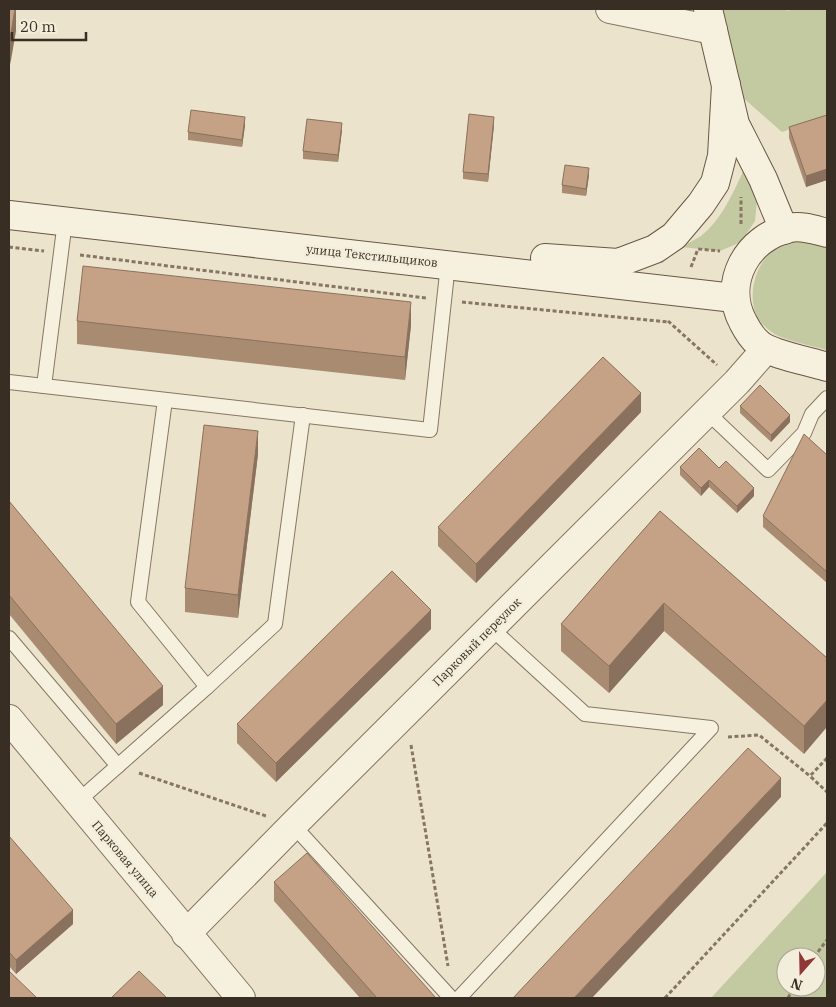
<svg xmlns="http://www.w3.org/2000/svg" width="836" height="1007" font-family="'IBM Plex Serif',serif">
	<rect width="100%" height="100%" fill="#ebe3cc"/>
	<g fill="#c3c9a0" fill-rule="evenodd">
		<path d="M720,9H786L788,11L792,9H827V116L782,132L741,96Z"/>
		<path d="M745,167L758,191L755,221L741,242L720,251L681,247C688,243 695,240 701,236C722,220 735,189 745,167Z"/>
		<path d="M802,240L827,247V350C816,347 780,339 773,333C768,330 762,324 759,320C744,296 757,255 783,244C788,242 796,241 802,240Z"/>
		<path d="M827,872V998H711ZM786,957H816V987H786Z"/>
	</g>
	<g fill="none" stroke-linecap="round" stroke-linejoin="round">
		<defs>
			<g id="service">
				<path d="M65,221L44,386L430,430L448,264"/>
				<path d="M9,382L44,386"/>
				<path d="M165,400L138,602L207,687L275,624L303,415"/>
				<path d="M707,412L768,470L804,433L812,414L827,398"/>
				<path d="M9,638L118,766"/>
				<path d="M77,802L207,687"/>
				<path d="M293,825L451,998"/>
				<path d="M459,998L711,728L585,714L491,628"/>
			</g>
			<g id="minor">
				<path d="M610,9L713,30"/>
				<path d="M9,719L241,998"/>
				<path d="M186,934L293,825L737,382L766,349"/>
			</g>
			<g id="secondary">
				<path d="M708,9L735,124L763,179L784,230"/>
				<path d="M9,215L734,298"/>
				<path d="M827,233C815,230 801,225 790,228C747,237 722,283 743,322C747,330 752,338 759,344C772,355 809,361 827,367"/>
				<path d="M545,258L618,263L655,249L674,236L701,204L715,183L722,156L726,85"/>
			</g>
		</defs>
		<use href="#service" stroke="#877661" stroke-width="16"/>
		<use href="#minor" stroke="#877661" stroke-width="30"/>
		<use href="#secondary" stroke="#695744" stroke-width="30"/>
		<g stroke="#877661" stroke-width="3" stroke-dasharray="4 2.5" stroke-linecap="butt">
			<path d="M741,224V197"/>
			<path d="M9,247L44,251"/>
			<path d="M80,255L426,298"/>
			<path d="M691,267L698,249L720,251"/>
			<path d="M462,302L668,322"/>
			<path d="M668,321L717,365"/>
			<path d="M728,737L759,735L810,776"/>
			<path d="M411,745L448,966"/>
			<path d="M827,758L810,776L827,792"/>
			<path d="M139,773L266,816"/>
			<path d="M814,957L827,940"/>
			<path d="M665,998L827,823"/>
			<path d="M788,998L794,987"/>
		</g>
		<use href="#service" stroke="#f6f0de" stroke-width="14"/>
		<use href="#minor" stroke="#f6f0de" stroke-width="28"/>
		<use href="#secondary" stroke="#f6f0de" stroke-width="28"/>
	</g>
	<g fill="#a98b72">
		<path d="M827,115V180L806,187L789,138V127Z"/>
		<path d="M245,125L242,147L188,140V132Z"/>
		<path d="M494,125L488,182L463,179V172Z"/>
		<path d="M342,130L338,162L303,159V151Z"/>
		<path d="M589,175L586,196L562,193V185Z"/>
		<path d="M77,321L411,325L405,380L77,344Z"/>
		<path d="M740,406L790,422L771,442L740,413Z"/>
		<path d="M641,412L476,583L438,546V527Z"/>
		<path d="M258,454L238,618L185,612V588Z"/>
		<path d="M827,455V583L763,527V516Z"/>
		<path d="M680,467L719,468L754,496L737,513L709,487L701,496L680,475Z"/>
		<path d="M9,501L163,705L116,744L9,614Z"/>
		<path d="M660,511L827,658L804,754L664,631L609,693L561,651V624Z"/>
		<path d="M431,629L276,782L237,743V724Z"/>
		<path d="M9,836L73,924L16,974L9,966Z"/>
		<path d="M274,882L436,998H360L274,901Z"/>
	</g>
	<g fill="#8a715d">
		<path d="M15,9H16V31L11,60L9,69V41Z"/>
		<path d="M245,117V125L242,147V140Z"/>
		<path d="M494,117V125L488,182V174Z"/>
		<path d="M342,123V130L338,162V155Z"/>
		<path d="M589,168V175L586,196V189Z"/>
		<path d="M827,169V180L806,187V176Z"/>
		<path d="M411,302V325L405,380V357Z"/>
		<path d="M641,393V412L476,583V564Z"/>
		<path d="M790,415V422L771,442V435Z"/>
		<path d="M258,431V454L238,618V595Z"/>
		<path d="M709,480V487L701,496V488Z"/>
		<path d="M754,488V496L737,513V506Z"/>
		<path d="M664,603V631L609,693V666Z"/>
		<path d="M431,610V629L276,782V763Z"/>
		<path d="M163,686V705L116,744V724Z"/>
		<path d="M827,700V727L804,754V726Z"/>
		<path d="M781,778V797L592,998H574Z"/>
		<path d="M73,910V924L16,974V960Z"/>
	</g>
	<g fill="#c5a285" stroke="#8a715d">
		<path d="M9,9H15L11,33L9,41Z"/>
		<path d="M191,110L245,117L242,140L188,132Z"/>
		<path d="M469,114L494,117L488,174L463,172Z"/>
		<path d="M827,115V169L806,176L789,127Z"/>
		<path d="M307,119L342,123L338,155L303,151Z"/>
		<path d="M565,165L589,168L586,189L562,185Z"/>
		<path d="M83,266L411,302L405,357L77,321Z"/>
		<path d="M603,357L641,393L476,564L438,527Z"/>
		<path d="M760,385L790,415L771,435L740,406Z"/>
		<path d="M204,425L258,431L238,595L185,588Z"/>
		<path d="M804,434L827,455V572L763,516Z"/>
		<path d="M699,448L719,468L726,461L754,488L737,506L709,480L701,488L680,467Z"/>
		<path d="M9,501L163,686L116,724L9,595Z"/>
		<path d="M660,511L827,658V700L804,726L664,603L609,666L561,624Z"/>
		<path d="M392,571L431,610L276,763L237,724Z"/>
		<path d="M748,748L781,778L574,998H513Z"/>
		<path d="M9,836L73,910L16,960L9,952Z"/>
		<path d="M307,853L436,998H377L274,882Z"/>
		<path d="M9,971L37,998H9Z"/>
		<path d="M139,971L167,998H111Z"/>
	</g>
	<g text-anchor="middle" stroke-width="5" stroke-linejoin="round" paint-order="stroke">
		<g font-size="12" fill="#392e23" stroke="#f3eddb">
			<text transform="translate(372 256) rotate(6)" y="4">улица Текстильщиков</text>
			<text transform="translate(477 642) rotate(-45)" y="4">Парковый переулок</text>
			<text transform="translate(125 859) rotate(50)" y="4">Парковая улица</text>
		</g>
	</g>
	<rect width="836" height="1007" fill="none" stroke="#392e23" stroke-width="20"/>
	<g transform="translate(801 972) rotate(200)"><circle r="24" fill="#f3eddb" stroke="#a9a191"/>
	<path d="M0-4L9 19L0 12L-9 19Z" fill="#903837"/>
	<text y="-8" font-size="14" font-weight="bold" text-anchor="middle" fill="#392e23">N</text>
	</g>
	<path d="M12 32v8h74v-8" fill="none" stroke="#392e23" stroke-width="2.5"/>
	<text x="20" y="32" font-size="15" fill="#392e23" stroke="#f3eddb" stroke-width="4" paint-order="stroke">20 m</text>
</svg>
